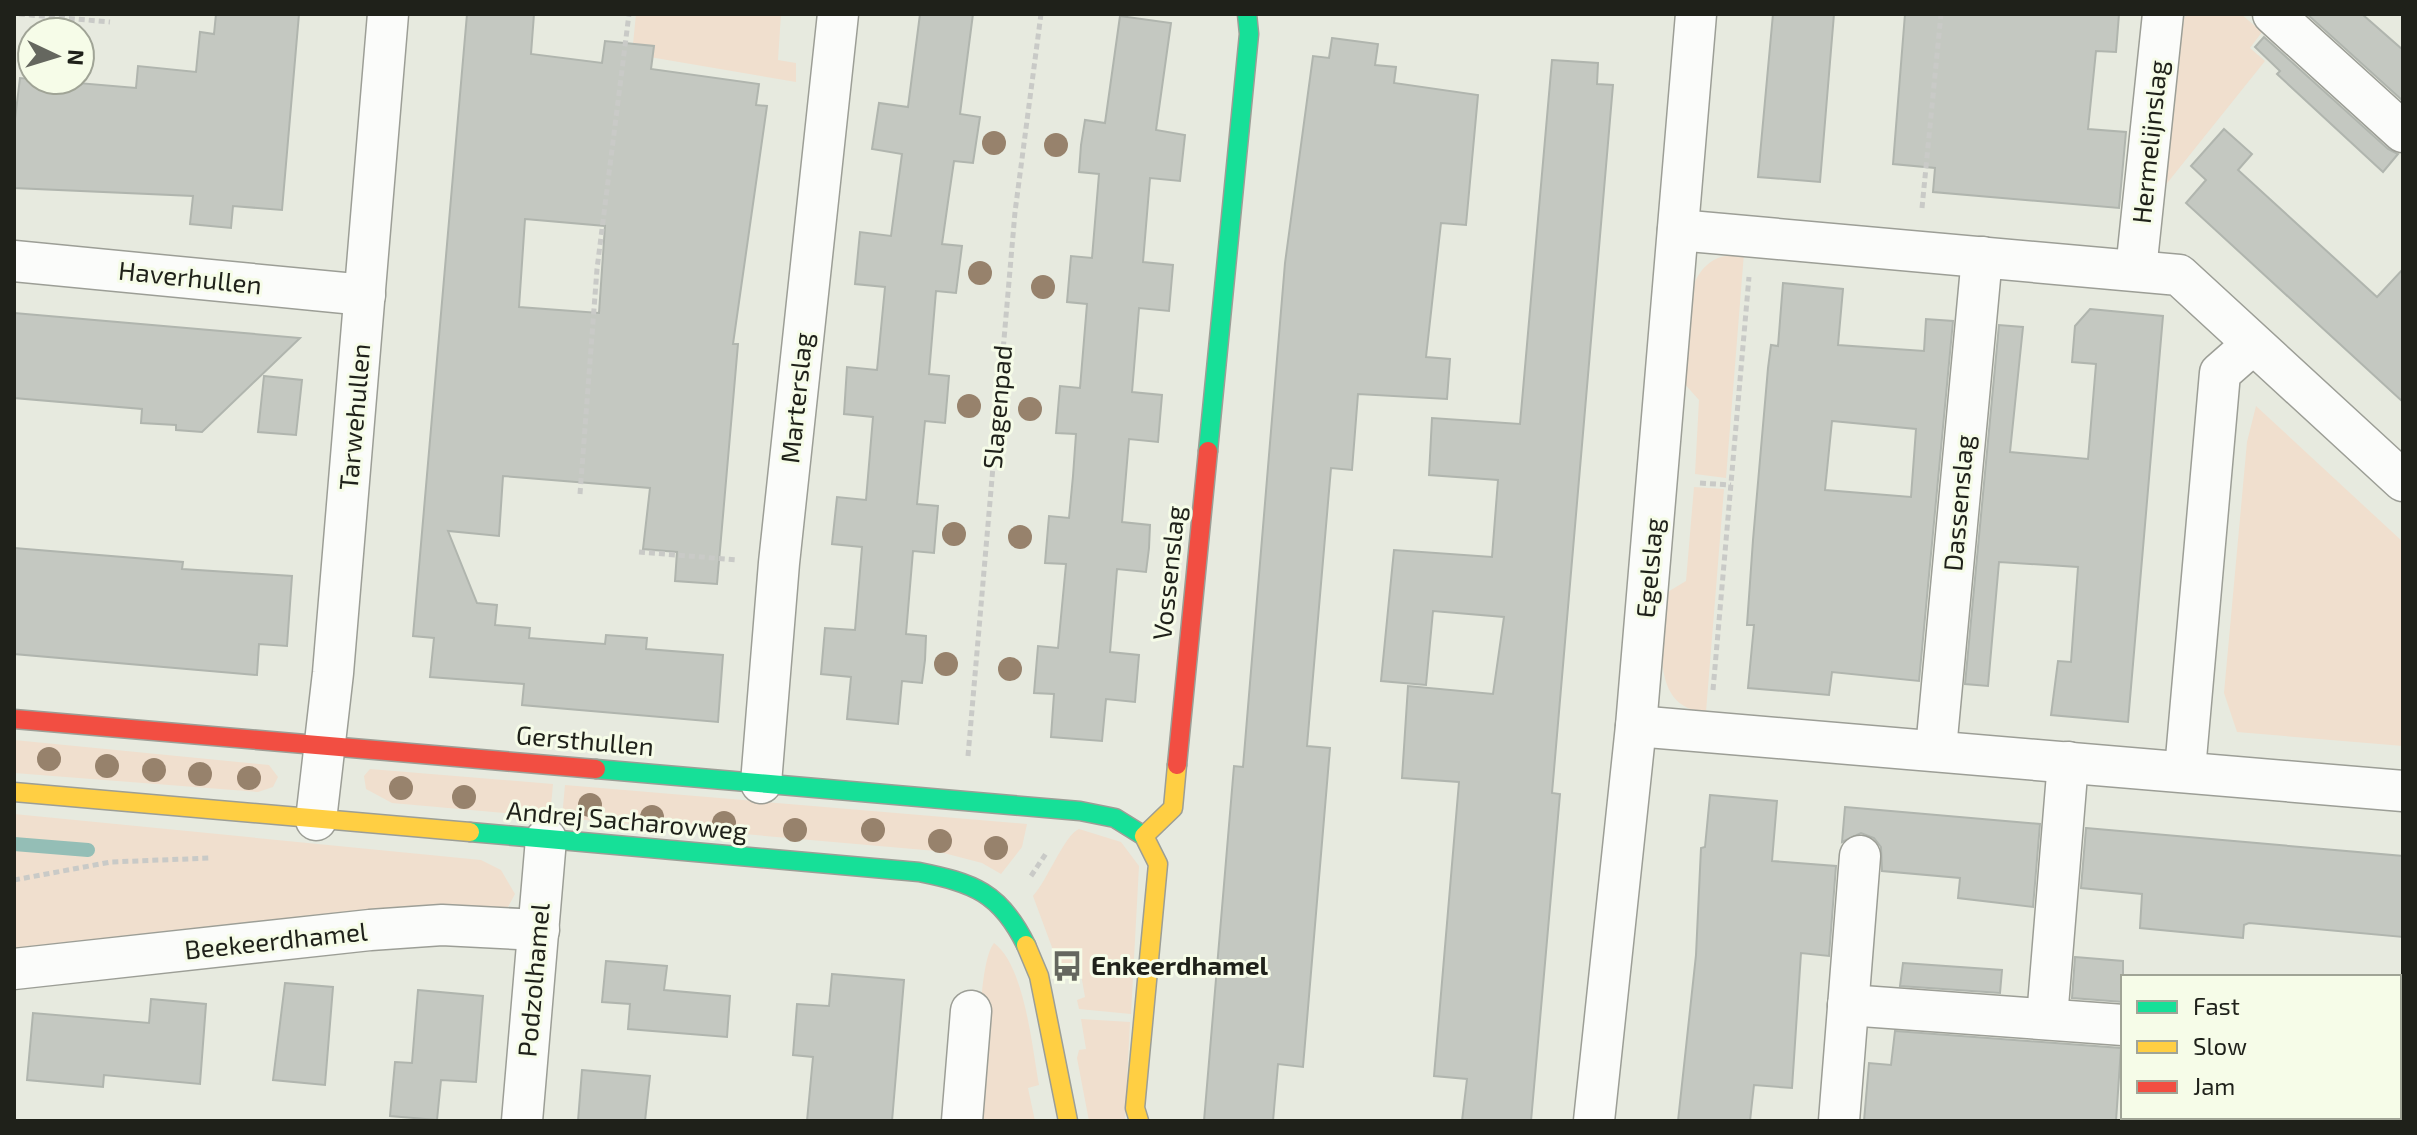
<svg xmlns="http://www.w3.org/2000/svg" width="2417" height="1135" font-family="'Exo 2',sans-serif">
	<rect width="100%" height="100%" fill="#e7eadf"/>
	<g fill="#f0dfce">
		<path d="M636,14H781L778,60L796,63V82L632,54Z"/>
		<path d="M2188,14H2241L2262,32L2250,48L2265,61L2164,187L2184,18Z"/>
		<path d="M1744,253L1726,478L1695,474L1699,400L1683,382C1686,346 1678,275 1718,258C1726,255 1736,255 1744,253Z"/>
		<path d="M2256,406L2403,542V746L2237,732L2224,693L2247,442Z"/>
		<path d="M1694,487L1724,489L1706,712C1646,708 1664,633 1666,593L1686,581Z"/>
		<path d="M14,740L269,765L278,777L273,787L258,792L14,773Z"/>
		<path d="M370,769L553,784L550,817L392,803L366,789L364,776Z"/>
		<path d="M565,785L1027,824L1022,847L1001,874L982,863L936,851L562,818Z"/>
		<path d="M14,814L481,860L501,870L515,894L508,907L487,913L14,955Z"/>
		<path d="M1079,829L1121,842L1139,866L1131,1014L1079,1009L1077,1000L1085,997L1080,969H1060L1033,896C1047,881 1065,834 1079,829Z"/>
		<path d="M994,943C1025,966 1032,1048 1039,1085L1028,1088L1035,1121H978C979,1087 976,965 994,943Z"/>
		<path d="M1081,1019L1130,1022L1125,1121H1089L1077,1058L1079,1050L1086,1049Z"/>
	</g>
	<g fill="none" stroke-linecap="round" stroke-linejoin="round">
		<path stroke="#94beb6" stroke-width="14" d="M14,844L88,850"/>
	</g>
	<g fill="#c4c8c1" stroke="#b0b5ae" stroke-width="2" fill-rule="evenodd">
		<path d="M216,14H299L282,210L233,206L231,228L190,224L193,196L14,188V127L20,78L136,88L138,66L196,72L200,32L214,34Z"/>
		<path d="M467,14H534L531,54L602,63L605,41L654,46L651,69L759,84L756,105L767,106L733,344H738L717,584L675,581L677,552L643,549L650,488L503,476L499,536L448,531L477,603L497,605L495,625L530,628L529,638L605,644L606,635L647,638L646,649L723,655L718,722L522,705L524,684L430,677L434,638L413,636ZM525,219L605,226L599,313L519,307Z"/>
		<path d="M920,14H973L960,114L980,117L973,163L954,161L948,202L942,244L962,246L956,293L936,291L929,374L949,376L947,400L945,423L925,421L917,504L938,506L936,529L934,553L913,551L906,634L926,636L925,660L922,683L902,681L898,724L847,719L851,677L821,674L825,628L855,630L862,547L832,544L837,497L866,500L873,417L844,414L847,367L877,370L885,287L855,284L860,232L891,236L902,154L872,149L879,103L908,107Z"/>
		<path d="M1773,14H1834L1820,182L1758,177Z"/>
		<path d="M1905,14H2119L2116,52L2096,51L2088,129L2126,132L2119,208L1933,192L1935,168L1893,164Z"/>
		<path d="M2307,14H2362L2403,50V101Z"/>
		<path d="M1120,16L1171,23L1156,130L1185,135L1180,181L1150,178L1143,262L1173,265L1169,311L1139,308L1132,392L1162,395L1158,442L1129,439L1122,522L1150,525L1149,548L1146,572L1117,569L1110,652L1139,655L1137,678L1135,702L1106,699L1102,741L1051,737L1054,694L1034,693L1038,646L1058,648L1066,564L1045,563L1049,516L1069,518L1073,476L1076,434L1056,433L1060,386L1080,388L1087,304L1067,302L1071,256L1092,258L1099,174L1079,172L1081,145L1085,120L1105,123Z"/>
		<path d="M2264,37L2388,149L2398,154L2383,172L2277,74L2280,71L2255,47Z"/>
		<path d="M1332,38L1378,44L1375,65L1396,67L1394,83L1478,95L1466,225L1441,223L1426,357L1450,359L1447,399L1358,394L1352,470L1331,468L1307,746L1330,748L1303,1067L1278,1064L1273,1121H1204L1234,766L1243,767L1285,263L1313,56L1329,58Z"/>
		<path d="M1552,60L1598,63L1597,84L1613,85L1552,793L1560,794L1531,1121H1462L1467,1079L1434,1076L1459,782L1402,778L1408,686L1493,694L1504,617L1433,611L1426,685L1381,681L1394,550L1492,557L1498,480L1429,475L1432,418L1520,424Z"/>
		<path d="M2224,129L2252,154L2238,170L2377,297L2403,269V402L2186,203L2206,180L2191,166Z"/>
		<path d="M1783,283L1843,289L1838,345L1924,351L1926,319L1953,321L1919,681L1832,672L1829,695L1748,688L1754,625H1747L1753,540L1768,368L1771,345L1778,346ZM1832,421L1916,429L1911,497L1825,490Z"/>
		<path d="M2090,309L2163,316L2128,722L2051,715L2058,661L2071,662L2078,567L1999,562L1988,686L1965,684L1999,325L2023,327L2010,452L2088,459L2096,364L2072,362L2075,326Z"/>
		<path d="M14,313L244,333L300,338L202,432L176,430V425L141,423L142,409L14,398Z"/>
		<path d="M264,376L302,380L296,435L258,432Z"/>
		<path d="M14,548L183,562L182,569L292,576L287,646L259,644L257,675L14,654Z"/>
		<path d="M1710,795L1777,801L1772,861L1836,866L1829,956L1801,953L1792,1088L1754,1085L1750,1121H1678L1696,955L1701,848L1705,847Z"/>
		<path d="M1845,807L2040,824L2033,907L1958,898L1960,878L1882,871L1881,847L1874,838L1861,833L1842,842Z"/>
		<path d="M2086,828L2403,856V937L2249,923L2244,925L2243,938L2140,928L2142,894L2081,888Z"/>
		<path d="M2075,957L2123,961V1002L2072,998Z"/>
		<path d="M606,961L667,966L664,990L730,996L727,1037L628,1029L630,1004L602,1002Z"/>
		<path d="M1903,963L2002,970L2000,993L1900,986Z"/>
		<path d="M832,974L904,980L892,1121H807L813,1057L793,1055L797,1004L829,1006Z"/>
		<path d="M285,983L333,987L325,1085L273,1080Z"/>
		<path d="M418,990L483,996L476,1082L441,1080L437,1120L390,1116L395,1062L412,1063Z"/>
		<path d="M151,999L206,1004L200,1084L104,1075L103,1087L27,1080L33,1013L149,1023Z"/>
		<path d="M1895,1031L2121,1048L2116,1121H1864L1869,1063L1891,1065Z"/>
		<path d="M582,1070L650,1076L645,1121H578Z"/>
	</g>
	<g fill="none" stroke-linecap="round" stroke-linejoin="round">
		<defs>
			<g id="street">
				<path d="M2273,14L2403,132"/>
				<path d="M1678,230L2179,275L2403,481"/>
				<path d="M14,261L365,295"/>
				<path d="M2136,270L2163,14"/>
				<path d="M1636,726L2403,791"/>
				<path d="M1936,749L1982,257"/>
				<path d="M2185,770L2220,373L2253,344"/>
				<path d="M761,783L779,563L838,14"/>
				<path d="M316,820L333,673L388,14"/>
				<path d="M14,969L370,930L442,925L539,930"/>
				<path d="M1848,1005L2123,1025"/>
				<path d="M2047,1018L2068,762"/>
				<path d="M2399,1050L2403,1051"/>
				<path d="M522,1121L546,839"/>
				<path d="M962,1121L971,1011"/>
				<path d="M1594,1121L1636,726L1696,14"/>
				<path d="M1839,1121L1860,856"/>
			</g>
			<g id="fast">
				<path d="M1208,451L1249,34L1247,14"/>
				<path d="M596,769L1080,811L1115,818L1144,836"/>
				<path d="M470,832L919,872C973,883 1000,892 1026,945"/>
			</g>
			<g id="slow">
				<path d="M14,792L470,832"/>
				<path d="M1026,945L1039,976L1068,1121"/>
				<path d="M1139,1121L1135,1108L1158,864L1144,836L1173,808L1177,765"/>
			</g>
			<g id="jam">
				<path d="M14,719L596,769"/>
				<path d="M1177,765L1208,451"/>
			</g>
		</defs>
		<use href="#street" stroke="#9c9e96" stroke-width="43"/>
		<use href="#fast" stroke="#9c9e96" stroke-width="21"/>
		<use href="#slow" stroke="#9c9e96" stroke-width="21"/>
		<use href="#jam" stroke="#9c9e96" stroke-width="21"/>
		<g stroke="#c9cac7" stroke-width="5" stroke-dasharray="6 4" stroke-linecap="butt">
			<path d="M19,14L110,22"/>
			<path d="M1922,208L1941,14"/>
			<path d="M1700,483L1731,485"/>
			<path d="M580,494L597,269L629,14"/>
			<path d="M639,552L738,560"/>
			<path d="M1713,690L1749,277"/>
			<path d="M968,756L1015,212L1041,14"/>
			<path d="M1031,876L1047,852"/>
			<path d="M14,880L111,862L211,858"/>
		</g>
		<use href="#street" stroke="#fbfcfa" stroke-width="40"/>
		<use href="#fast" stroke="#16e098" stroke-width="18"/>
		<use href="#slow" stroke="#ffcf43" stroke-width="18"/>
		<use href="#jam" stroke="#f24e42" stroke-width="18"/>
	</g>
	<g fill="#97826c">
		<circle cx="994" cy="143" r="12"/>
		<circle cx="1056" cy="145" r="12"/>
		<circle cx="980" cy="273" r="12"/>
		<circle cx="1043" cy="287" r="12"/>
		<circle cx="969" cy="406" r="12"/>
		<circle cx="1030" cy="409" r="12"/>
		<circle cx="954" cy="534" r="12"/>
		<circle cx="1020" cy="537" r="12"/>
		<circle cx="946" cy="664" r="12"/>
		<circle cx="1010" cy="669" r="12"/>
		<circle cx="49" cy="759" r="12"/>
		<circle cx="107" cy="766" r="12"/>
		<circle cx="154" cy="770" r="12"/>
		<circle cx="200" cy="774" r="12"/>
		<circle cx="249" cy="778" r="12"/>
		<circle cx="401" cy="788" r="12"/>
		<circle cx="464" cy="797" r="12"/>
		<circle cx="590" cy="805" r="12"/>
		<circle cx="652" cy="817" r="12"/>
		<circle cx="724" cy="823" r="12"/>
		<circle cx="795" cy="830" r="12"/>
		<circle cx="873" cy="830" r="12"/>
		<circle cx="940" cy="841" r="12"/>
		<circle cx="996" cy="848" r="12"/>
	</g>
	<defs>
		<symbol id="bus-bare" viewBox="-9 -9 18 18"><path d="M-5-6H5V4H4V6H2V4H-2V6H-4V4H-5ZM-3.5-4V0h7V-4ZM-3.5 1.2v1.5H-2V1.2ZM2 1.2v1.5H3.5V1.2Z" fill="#65675f" stroke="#f6fce8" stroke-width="2.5" paint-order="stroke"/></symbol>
	</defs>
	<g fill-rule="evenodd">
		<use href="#bus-bare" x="1045" y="944" width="44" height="44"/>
	</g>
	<g text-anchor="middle" stroke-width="6" stroke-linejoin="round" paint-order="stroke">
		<g font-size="26" fill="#1f211a" stroke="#f6fce8">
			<text transform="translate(2150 142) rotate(-84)" y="9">Hermelijnslag</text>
			<text transform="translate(190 278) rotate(6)" y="9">Haverhullen</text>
			<text transform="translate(797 398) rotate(-84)" y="9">Marterslag</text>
			<text transform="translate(998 407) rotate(-85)" y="9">Slagenpad</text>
			<text transform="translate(355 417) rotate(-85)" y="9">Tarwehullen</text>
			<text transform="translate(1959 503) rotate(-85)" y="9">Dassenslag</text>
			<text transform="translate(1650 568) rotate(-85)" y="9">Egelslag</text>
			<text transform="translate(1169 573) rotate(-84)" y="9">Vossenslag</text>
			<text transform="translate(585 741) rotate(5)" y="9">Gersthullen</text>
			<text transform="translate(627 821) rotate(5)" y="9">Andrej Sacharovweg</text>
			<text transform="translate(276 941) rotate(-6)" y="9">Beekeerdhamel</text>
			<text transform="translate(534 980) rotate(-85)" y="9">Podzolhamel</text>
		</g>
		<g font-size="26" font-weight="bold" fill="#1f211a" stroke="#f6fce8" text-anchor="start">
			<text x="1091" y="975">Enkeerdhamel</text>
		</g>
	</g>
	<rect width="2417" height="1135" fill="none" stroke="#1f211a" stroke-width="32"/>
	<rect x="2121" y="975" width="280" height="144" fill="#f6fce8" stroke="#a0a496" stroke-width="2"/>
	<rect x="2137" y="1001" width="40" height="12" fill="#16e098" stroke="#a0a496" stroke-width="2"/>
	<text x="2193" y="1015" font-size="24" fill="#1f211a">Fast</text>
	<rect x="2137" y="1041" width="40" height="12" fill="#ffcf43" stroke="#a0a496" stroke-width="2"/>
	<text x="2193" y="1055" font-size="24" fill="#1f211a">Slow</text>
	<rect x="2137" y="1081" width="40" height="12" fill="#f24e42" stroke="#a0a496" stroke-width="2"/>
	<text x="2193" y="1095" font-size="24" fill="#1f211a">Jam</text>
	<g transform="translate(56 56) rotate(94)"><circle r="38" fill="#f6fce8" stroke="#a0a496" stroke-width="2"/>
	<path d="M0-6L14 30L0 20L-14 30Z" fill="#65675f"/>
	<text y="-12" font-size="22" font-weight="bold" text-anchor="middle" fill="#1f211a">N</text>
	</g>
</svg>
